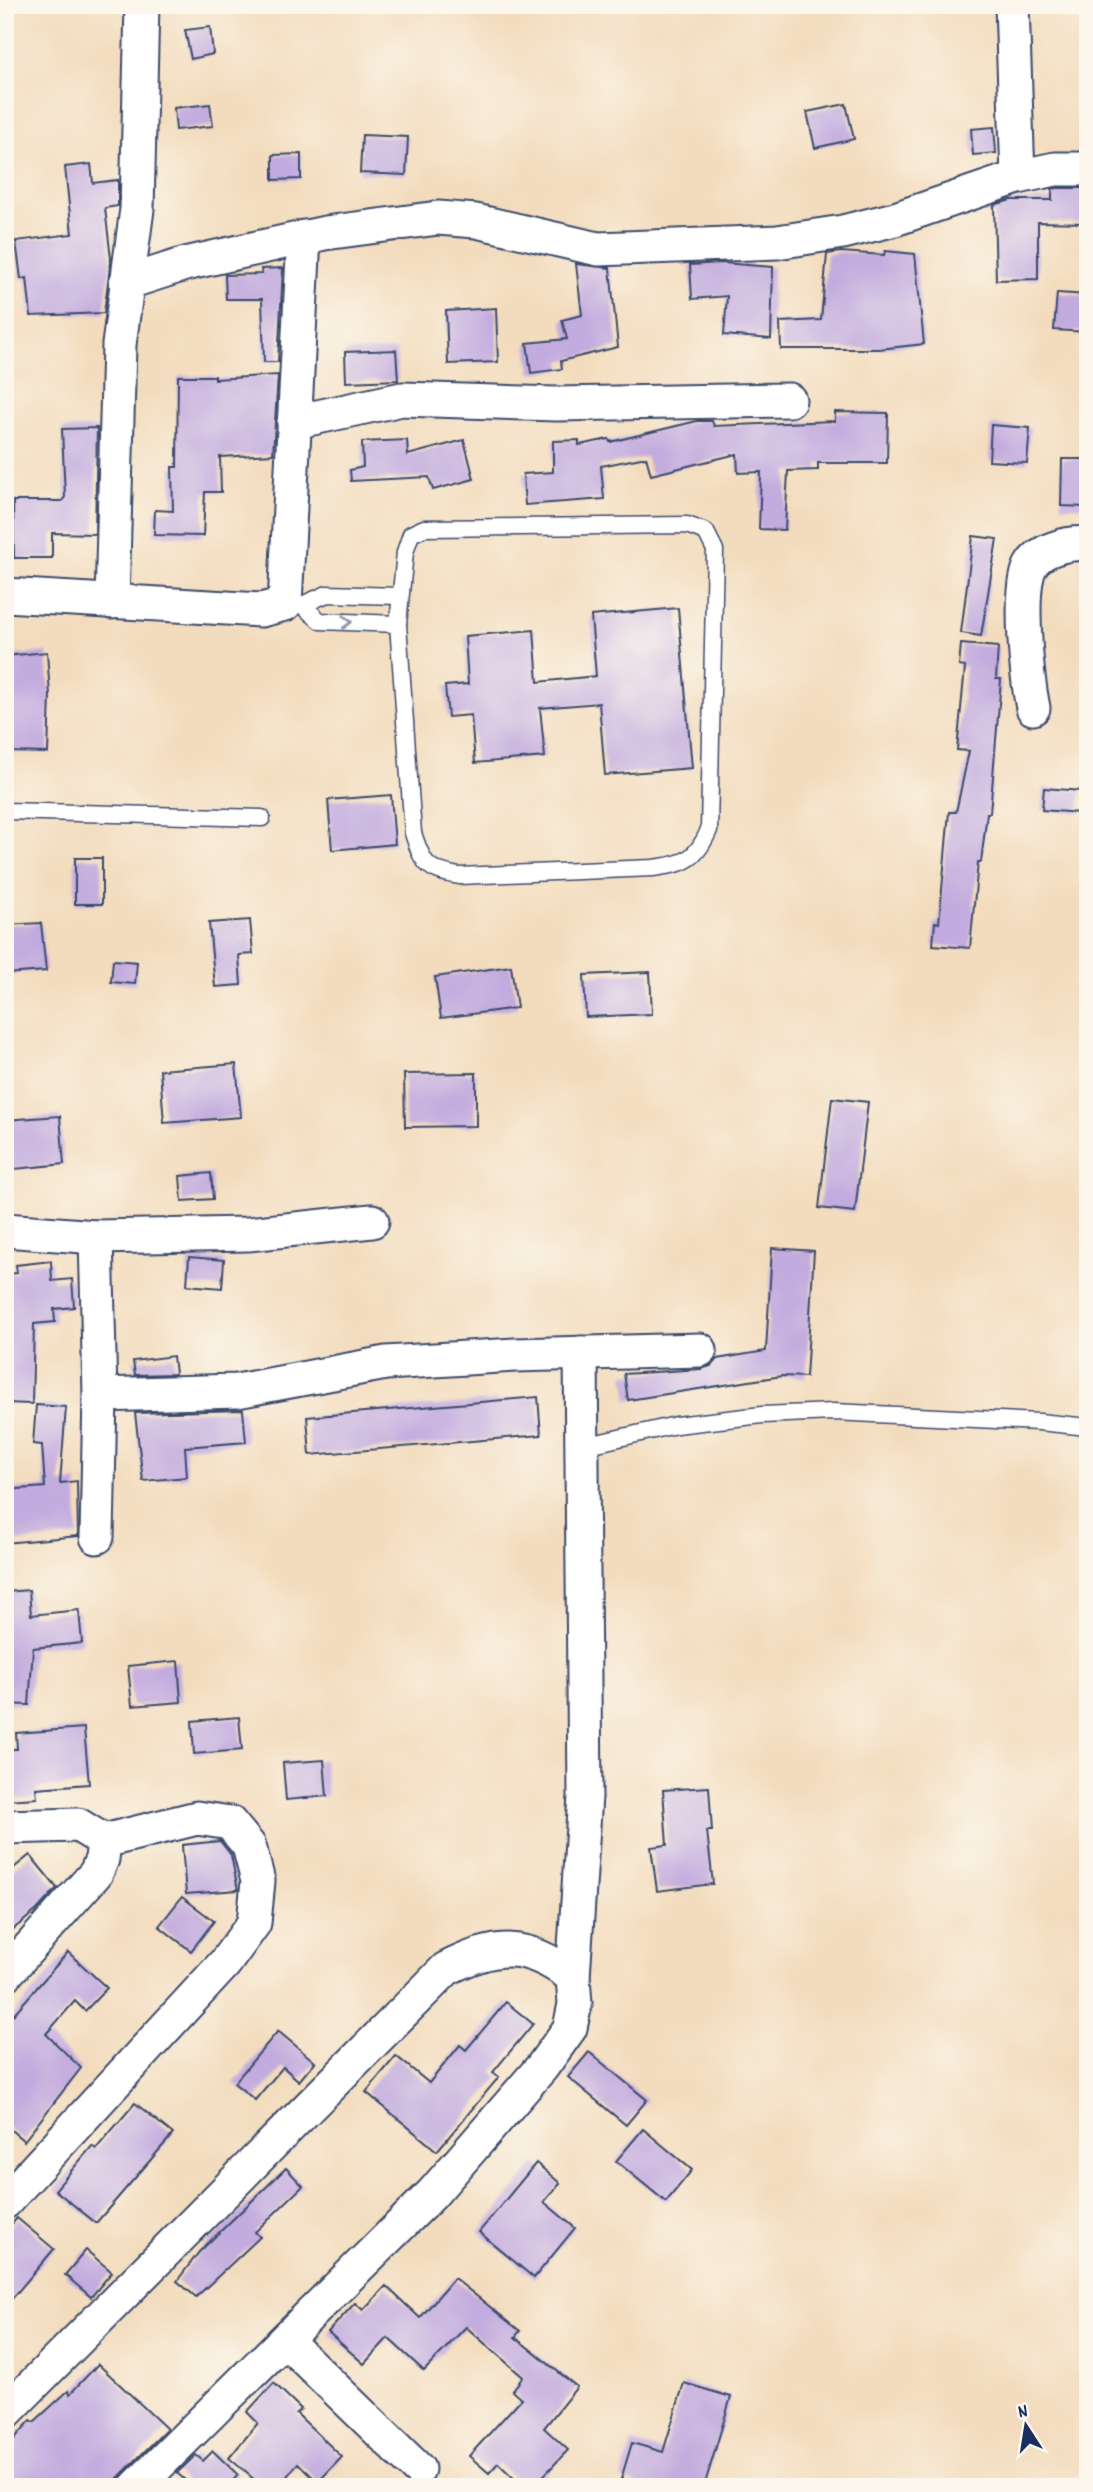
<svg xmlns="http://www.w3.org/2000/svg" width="1093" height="2492" font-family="Dekko,sans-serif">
	<rect width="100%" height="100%" fill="#fbf7ec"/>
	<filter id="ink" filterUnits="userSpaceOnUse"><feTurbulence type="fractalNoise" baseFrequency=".0143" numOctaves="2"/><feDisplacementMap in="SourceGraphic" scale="14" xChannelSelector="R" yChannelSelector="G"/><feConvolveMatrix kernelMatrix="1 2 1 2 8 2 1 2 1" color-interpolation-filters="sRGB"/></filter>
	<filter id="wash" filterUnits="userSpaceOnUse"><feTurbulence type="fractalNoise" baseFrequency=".00686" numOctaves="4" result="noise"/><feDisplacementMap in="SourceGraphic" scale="28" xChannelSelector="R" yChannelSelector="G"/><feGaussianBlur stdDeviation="1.57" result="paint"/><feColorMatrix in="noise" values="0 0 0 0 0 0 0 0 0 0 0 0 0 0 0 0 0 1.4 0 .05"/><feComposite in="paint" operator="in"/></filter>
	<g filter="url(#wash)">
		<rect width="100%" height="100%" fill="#f3dcbd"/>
		<g id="blocks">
			<g fill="#c2abde">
				<path d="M210,27L213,54L191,59L185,30Z"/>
				<path d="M210,104L213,126L176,130L174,108Z"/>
				<path d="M846,104L854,139L815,148L807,112Z"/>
				<path d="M994,127L996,153L973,155L971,129Z"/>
				<path d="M362,135L408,137L406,175L360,173Z"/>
				<path d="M301,154V179L273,180V155Z"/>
				<path d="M91,164L93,183L118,180V206L105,208L111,259L104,313L31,316L27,278L21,279L16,241L72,234L65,167Z"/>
				<path d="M1088,188V223L1038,222V279L996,280L994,205L1011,200H1052V189L1057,188Z"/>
				<path d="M885,251L915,254L924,344L879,349H781L780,322L821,320L827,254L841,252L884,255Z"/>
				<path d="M723,263L773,267L771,339L724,335L727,296L692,299L690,265Z"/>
				<path d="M576,264L610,268L618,347L561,361L562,369L531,373L527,343L567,339L562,320L582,315Z"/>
				<path d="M283,268L278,362H264L262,299H226L225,275L262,274L261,269Z"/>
				<path d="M1057,293L1088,295V332L1054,330Z"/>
				<path d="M496,308L498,362L448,364L446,311Z"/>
				<path d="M396,350L398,380L346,382L345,352Z"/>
				<path d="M278,375L273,454L220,457L221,492H205L203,536L154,535L155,510L173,511L172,467H177L178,376H215V379Z"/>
				<path d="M835,412L888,413L887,463H818V470L788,471L785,530L759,529L761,472L738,473L737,454L651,475L646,457L601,466L604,499L525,505L523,474L553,472V441L579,440V445L609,439L610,442L697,421H712L714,426L835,421Z"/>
				<path d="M991,425L1030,428L1027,463L989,461Z"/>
				<path d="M97,428L95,534L52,533V558H14L13,501H62L65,497L62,429Z"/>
				<path d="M407,440L408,455L464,440L474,479L433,490L429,477L351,481L350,470L363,467L362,442Z"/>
				<path d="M1062,459H1088V507L1061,506Z"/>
				<path d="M973,536L997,539L981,636L961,633Z"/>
				<path d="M678,608L692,768L605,775L599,703L540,708L545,757L475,763L471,715L448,717L445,686L468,684L465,636L534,630L538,682L596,676L591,616Z"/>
				<path d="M961,644L998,647L996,679H1001L990,813H987L981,862H978L970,948L933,945L935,922L939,923L949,812H956L969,751L957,750L965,667L959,666Z"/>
				<path d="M47,652L50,695L48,753L10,752L11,707H5V656Z"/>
				<path d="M1044,788L1081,791L1079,813L1042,810Z"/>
				<path d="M391,795L395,844L332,850L328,800Z"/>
				<rect x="75" y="858" width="27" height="46"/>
				<path d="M250,920L253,954L239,955L241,985L215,987L209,923Z"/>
				<path d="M41,923L46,971L5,974V925Z"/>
				<path d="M113,960L137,962L135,984L111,982Z"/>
				<path d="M511,966L517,1008L441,1018L435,977Z"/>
				<path d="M650,972L652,1014L586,1017L584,975Z"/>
				<path d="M236,1064L241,1117L164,1123L160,1070Z"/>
				<path d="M476,1073V1126L405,1127L404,1074Z"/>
				<path d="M832,1098L868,1102L855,1212L819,1208Z"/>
				<path d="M60,1116L64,1164L5,1170V1120Z"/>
				<path d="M211,1173L213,1199L182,1201L180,1176Z"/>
				<path d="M772,1248L814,1251L806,1377L782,1376L628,1400L624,1374L701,1369L711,1366L717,1359L766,1351Z"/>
				<path d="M189,1257L224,1260L222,1288L187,1285Z"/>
				<path d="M51,1261L52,1281L72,1279L74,1307L54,1309L55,1322L34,1324L32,1404L5,1403V1274L17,1273L16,1265Z"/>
				<path d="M173,1356L175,1374L135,1375L133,1361Z"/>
				<path d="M538,1397L541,1435L310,1455L307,1417Z"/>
				<path d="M36,1405L66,1407L60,1483L77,1481L78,1536L5,1543V1490L45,1487L42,1445L33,1444Z"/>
				<path d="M243,1410L246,1442L185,1447L187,1477L143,1481L135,1413Z"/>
				<path d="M29,1590L31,1615L79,1610L82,1643L33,1648L29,1705L5,1704V1592Z"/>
				<path d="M178,1661L181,1702L132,1706L128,1666Z"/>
				<path d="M239,1717L242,1750L194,1754L192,1721Z"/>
				<path d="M84,1728L89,1784L36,1788L37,1798L5,1800V1749H17L16,1733Z"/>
				<path d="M324,1760L327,1796L286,1800L283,1763Z"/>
				<path d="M709,1787L712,1831H707L713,1884L657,1891L651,1847L667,1845L663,1790Z"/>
				<path d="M220,1841L231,1855L238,1890L186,1894L182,1845Z"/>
				<path d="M30,1855L57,1888L37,1910L5,1936V1875Z"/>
				<path d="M182,1897L214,1921L191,1951L159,1926Z"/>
				<path d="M68,1952L107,1988L85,2011L75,2001L46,2034L81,2068L24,2141L5,2125V2024Z"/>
				<path d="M506,2002L533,2024L493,2072L499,2077L437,2151L366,2092L396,2056L429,2083L460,2045L466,2050Z"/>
				<path d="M278,2031L315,2062L299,2081L283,2067L255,2100L234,2083Z"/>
				<path d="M589,2052L647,2100L626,2125L568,2077Z"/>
				<path d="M135,2103L173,2134L96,2223L55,2190L92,2146L96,2149Z"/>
				<path d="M643,2129L692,2170L666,2202L616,2161Z"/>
				<path d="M536,2163L560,2183L544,2202L575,2228L534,2278L479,2232Z"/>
				<path d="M286,2168L303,2186L255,2232L260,2237L196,2297L177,2281L199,2252Z"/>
				<path d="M17,2218L54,2249L5,2307V2232Z"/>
				<path d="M86,2250L112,2272L91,2297L65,2275Z"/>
				<path d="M454,2278L520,2331L515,2337L577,2387L544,2428L568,2450L533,2487H523L498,2463L489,2473L469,2456L521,2399L512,2391L523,2377L466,2327L424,2371L388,2338L364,2364L328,2332L355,2303L363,2310L386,2286L420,2318Z"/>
				<path d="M98,2364L167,2429L109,2487H5V2449L31,2420L34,2422L68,2391L70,2394Z"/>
				<path d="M274,2383L301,2409L296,2413L342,2457L318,2482L298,2463L278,2487H263L229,2458L258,2423L247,2412Z"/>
				<path d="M684,2383L731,2397L704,2487H647L621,2479L632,2443L663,2452Z"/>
				<path d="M213,2451L238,2475L229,2485L231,2487H178L185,2480L177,2473L196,2455L203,2461Z"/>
			</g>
		</g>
	</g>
	<g filter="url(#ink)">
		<use href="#blocks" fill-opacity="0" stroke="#3b496c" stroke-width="2"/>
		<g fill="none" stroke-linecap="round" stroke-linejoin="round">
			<defs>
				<g id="lane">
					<path d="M687,525L706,532L715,550L709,830C696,860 685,864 653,868L459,876C426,870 423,864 413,833L398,624L405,552L411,534L424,528Z"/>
					<path d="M285,604L302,605L327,594L399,596"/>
					<path d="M302,605L320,621L398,624"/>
					<path d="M5,811L262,818"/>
					<path d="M584,1446L676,1425L762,1415L834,1412L1039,1422L1088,1427"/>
				</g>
				<g id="street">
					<path d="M1012,5L1018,177"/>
					<path d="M126,283L185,264L325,233L438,218L476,221L598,249L777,242L843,232L895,219L1018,177L1055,169H1088"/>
					<path d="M294,422L402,399L556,404L789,400"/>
					<path d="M5,595L261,610L285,604L304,237"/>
					<path d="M112,602L119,345L137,209L142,5"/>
					<path d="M1033,708C1027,678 1018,594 1030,567C1039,549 1069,542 1088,544"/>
					<path d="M5,1230L96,1237L248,1234L372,1221"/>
					<path d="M96,1237L100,1395L97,1537"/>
					<path d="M100,1395L237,1391L386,1363L515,1355L700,1350"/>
					<path d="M5,1827L78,1825L104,1841L102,1859L96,1873L5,1975"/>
					<path d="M5,2202L225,1963L254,1923L258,1881L249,1846L230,1823L197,1818L104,1841"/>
					<path d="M285,2340L418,2469"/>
					<path d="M5,2413L446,1969C496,1943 527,1942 573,1977"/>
					<path d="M136,2487L432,2194L542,2067L570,2028L575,2004L573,1977L585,1796L581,1353"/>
				</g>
			</defs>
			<use href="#lane" stroke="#3b496c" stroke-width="19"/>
			<use href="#street" stroke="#3b496c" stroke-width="37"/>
			<use href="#lane" stroke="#fff" stroke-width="16"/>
			<use href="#street" stroke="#fff" stroke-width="33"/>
		</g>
		<defs><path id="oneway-chevron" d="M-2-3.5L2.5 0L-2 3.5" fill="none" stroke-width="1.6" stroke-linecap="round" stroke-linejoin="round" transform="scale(1.75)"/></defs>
		<use stroke="#8d97ae" href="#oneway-chevron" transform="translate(347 622) rotate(2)"/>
	</g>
	<rect width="1093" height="2492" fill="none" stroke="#fbf7ec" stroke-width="28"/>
	<g transform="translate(1026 2426) rotate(348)" stroke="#fbf7ec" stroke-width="5" paint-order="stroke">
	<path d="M0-5L12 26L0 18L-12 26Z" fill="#1b2f5e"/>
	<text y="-10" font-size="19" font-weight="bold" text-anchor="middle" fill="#1b2f5e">N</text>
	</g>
</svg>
